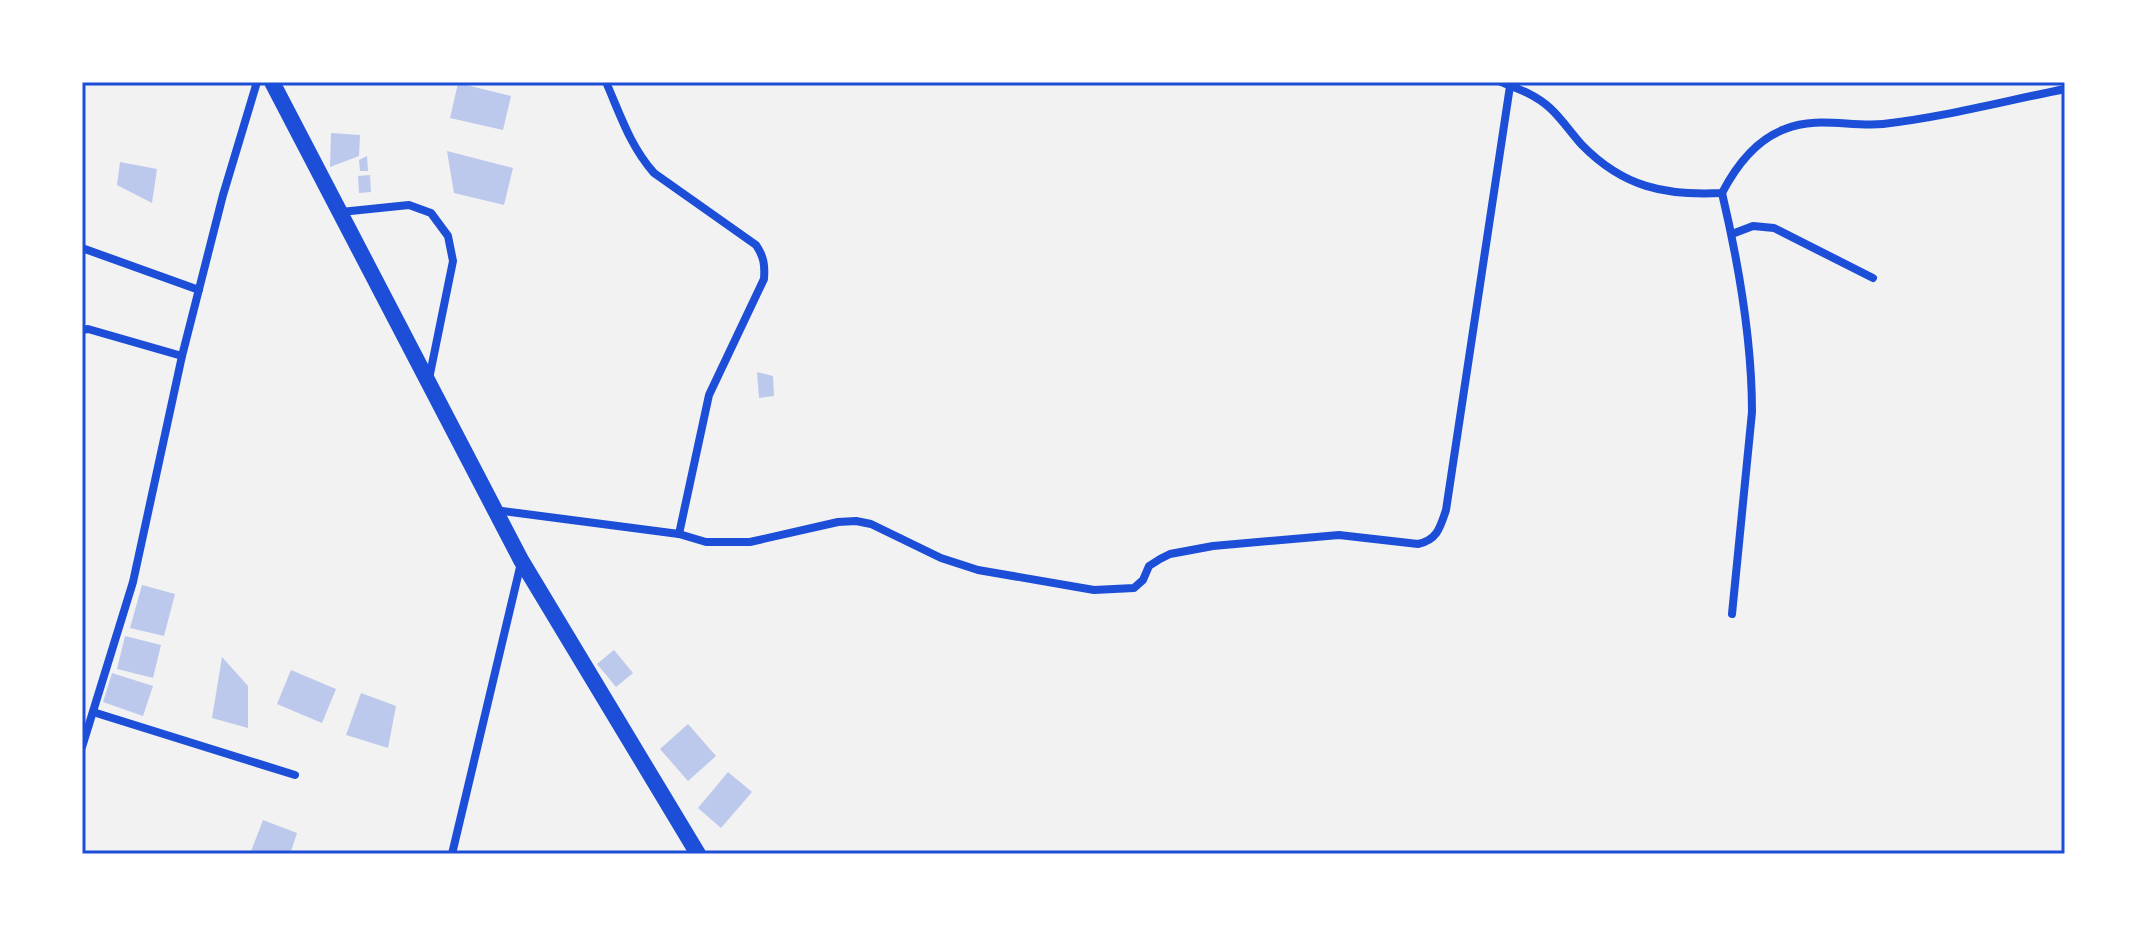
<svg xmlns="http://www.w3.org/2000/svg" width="2147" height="936" font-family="'Archivo Narrow',sans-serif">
	<rect width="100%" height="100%" fill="#f2f2f2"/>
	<g fill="#bdc9ec">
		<path d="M458,83L511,96L503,130L450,118Z"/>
		<path d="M331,133L360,135L359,156L330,167Z"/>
		<path d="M447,151L513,168L504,205L454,193Z"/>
		<path d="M367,156L368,171H360L359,160Z"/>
		<path d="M120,162L157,169L152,203L117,185Z"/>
		<path d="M370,175L371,192L359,193L358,176Z"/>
		<path d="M757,372L773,376L774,396L759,398Z"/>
		<path d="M142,585L175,594L164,636L130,628Z"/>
		<path d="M125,636L161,645L153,678L117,669Z"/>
		<path d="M614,650L633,673L616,687L597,664Z"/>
		<path d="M222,657L248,686V728L212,718Z"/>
		<path d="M291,670L336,689L322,723L277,704Z"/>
		<path d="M112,673L153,686L143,716L103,702Z"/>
		<path d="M361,693L396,706L388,748L346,735Z"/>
		<path d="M688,724L716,756L688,781L660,749Z"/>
		<path d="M728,772L752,792L721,828L698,808Z"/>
		<path d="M263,820L297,833L290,854H250Z"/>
	</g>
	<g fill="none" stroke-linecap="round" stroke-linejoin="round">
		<g stroke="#1d4ed8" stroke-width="8">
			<path d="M606,82C620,114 630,146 654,173L756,245C764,257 765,265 764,279L709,395L679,534"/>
			<path d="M1501,82C1519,89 1536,95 1550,108C1562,119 1571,133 1582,145C1623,187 1665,196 1722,193C1736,166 1755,140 1785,129C1816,116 1850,127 1883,124C1945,117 2004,101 2065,89"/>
			<path d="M1722,193C1738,261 1752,343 1752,412L1732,614"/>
			<path d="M341,212L409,205L431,213L448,236L453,261L429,379"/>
			<path d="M1732,234L1753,226L1774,228L1873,278"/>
			<path d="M82,248L199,290"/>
			<path d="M82,330L88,329L182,356"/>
			<path d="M495,510L679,534L706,542H750L838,522L856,521L871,524L941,558L978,570L1094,590L1134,588L1143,580L1149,566L1160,559L1170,554L1213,546L1339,535L1418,544C1437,540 1440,528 1446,510L1510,86"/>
			<path d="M93,712L295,775"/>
			<path d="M82,747L133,582L182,356L223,195L257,82"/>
			<path d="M452,854L521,563"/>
		</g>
		<path stroke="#1d4ed8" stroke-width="16" d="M272,82L521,560L698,854"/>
	</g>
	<rect width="2147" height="936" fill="none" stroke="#ffffff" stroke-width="168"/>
	<rect x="84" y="84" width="1979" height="768" fill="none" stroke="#1d4ed8" stroke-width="3"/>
</svg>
